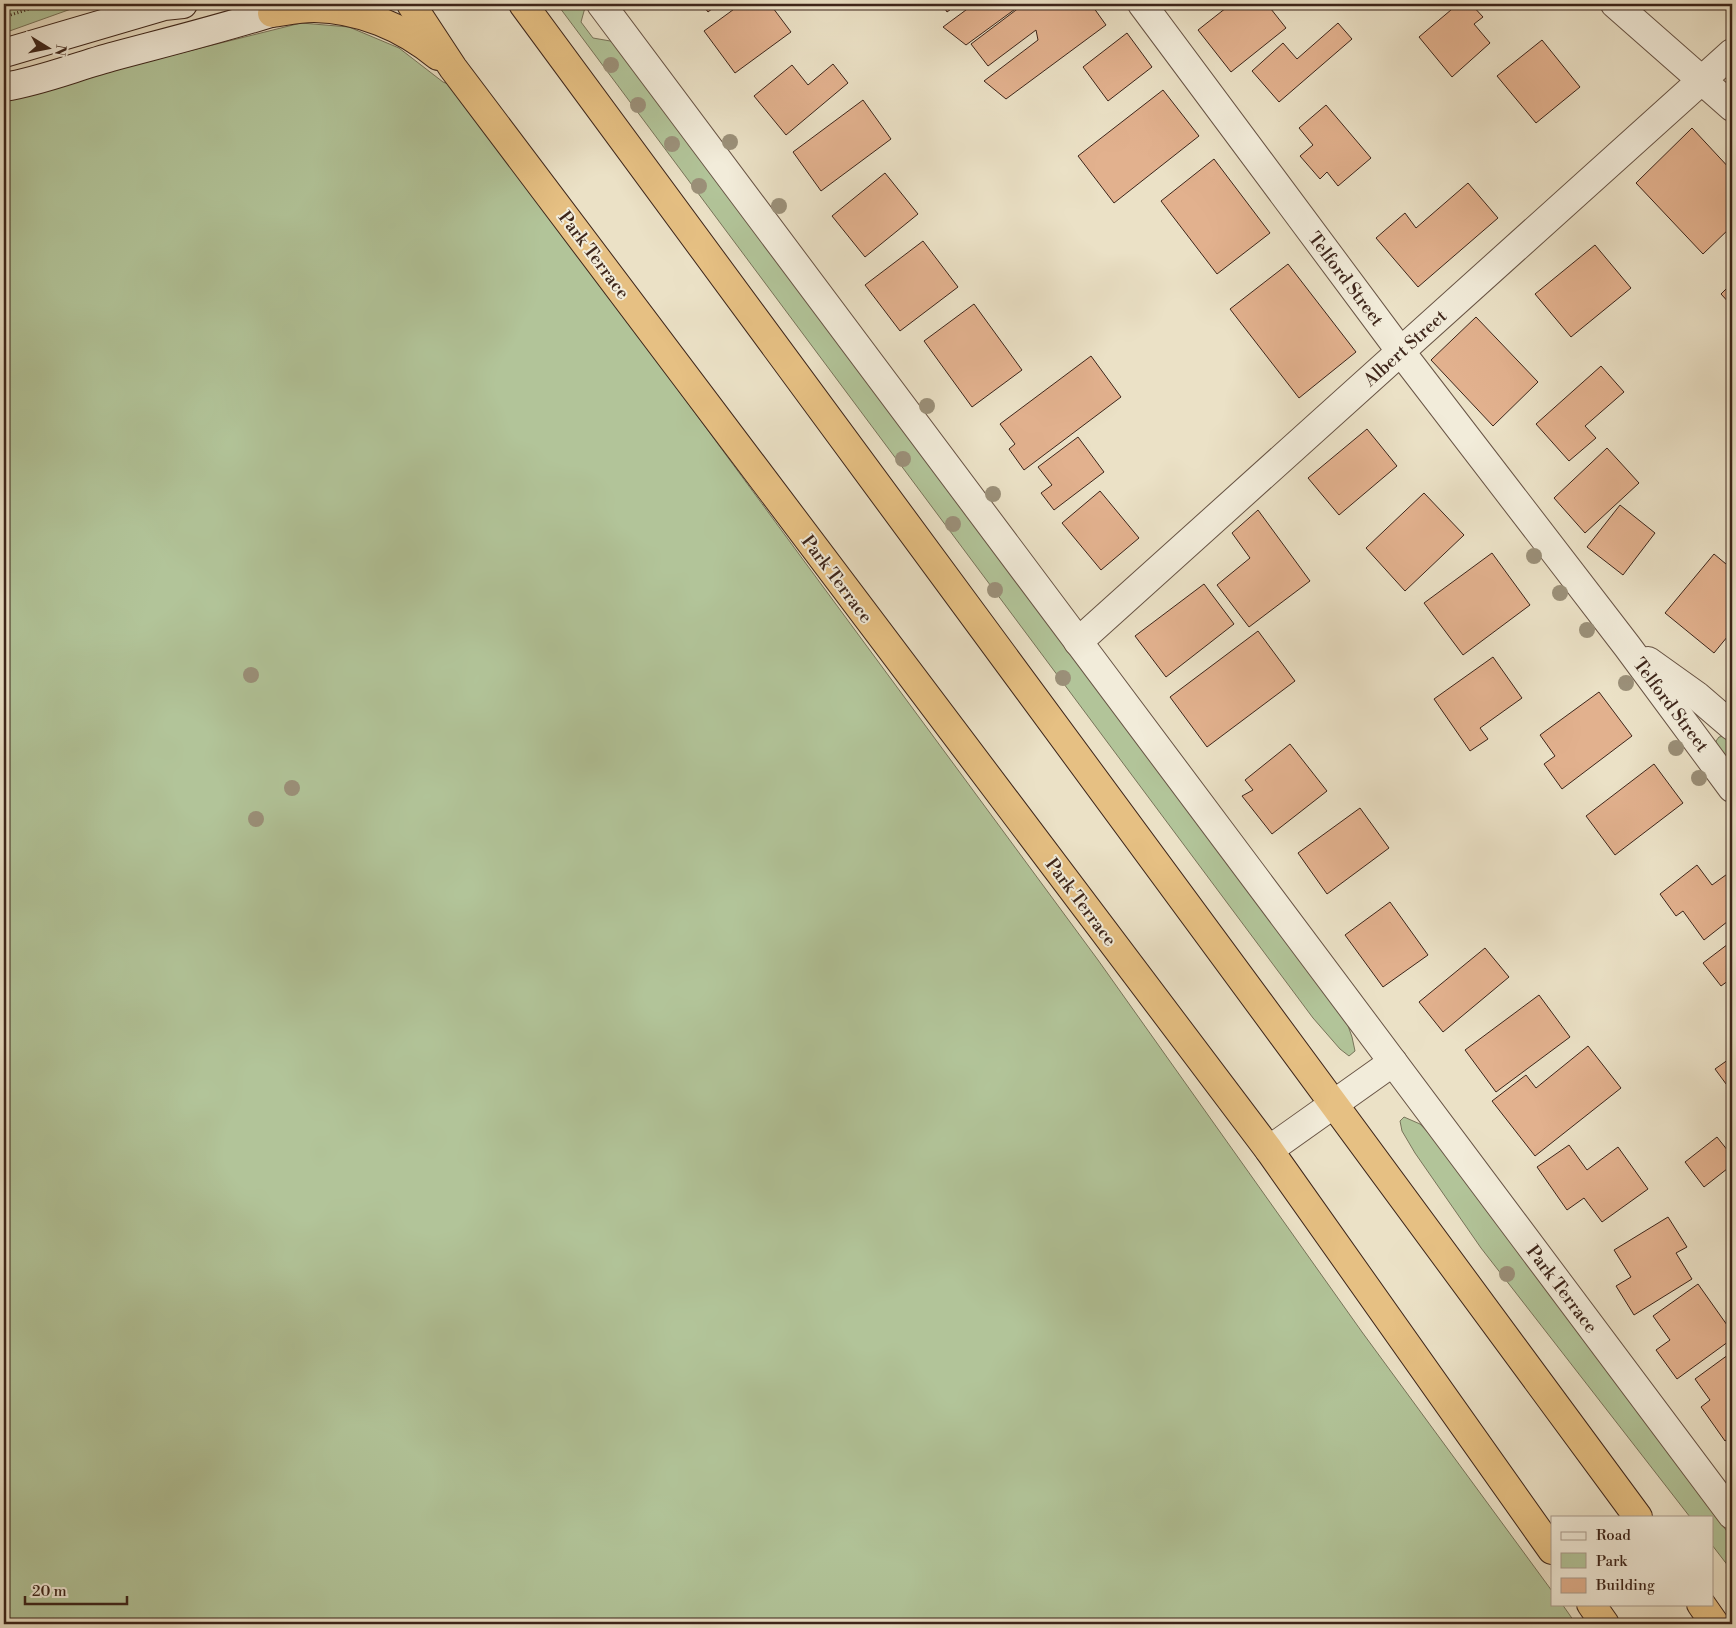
<svg xmlns="http://www.w3.org/2000/svg" width="1736" height="1628" font-family="'Libre Bodoni',serif">
	<rect width="100%" height="100%" fill="#ebe1c6"/>
	<filter id="stains"><feTurbulence type="fractalNoise" baseFrequency=".004" numOctaves="4"/><feColorMatrix values="0 0 0 0 .2 0 0 0 0 .09 0 0 0 0 .02 0 0 0 .5 -.17"/></filter>
	<radialGradient id="worn" r=".72"><stop offset=".6" stop-color="#630" stop-opacity="0"/><stop offset="1" stop-color="#630" stop-opacity=".3"/></radialGradient>
	<g fill="#b2c499" stroke="#78745a">
		<path d="M4,4H85L4,33Z"/>
		<path d="M557,4H586L581,22L593,38L616,42L1346,1020L1352,1037L1355,1051L1349,1056L1340,1049L1313,1018Z"/>
		<path d="M301,23L349,27L399,48L443,82L455,87L1098,960L1362,1332L1552,1591V1604H1562L1576,1624H4V97Z"/>
		<path d="M1724,736L1732,741V768L1718,749L1716,741L1719,737Z"/>
		<path d="M1404,1117L1420,1124L1436,1141L1732,1538V1571L1712,1545V1517H1690L1481,1248L1415,1153L1402,1131L1400,1121Z"/>
	</g>
	<g fill="#e2b18e" stroke="#3d251a">
		<path d="M702,4H718L708,12Z"/>
		<path d="M741,4H770L791,32L735,73L704,31Z"/>
		<path d="M942,4H958L947,12Z"/>
		<path d="M974,4H1022L966,45L943,27Z"/>
		<path d="M1024,4H1091L1106,25L1006,99L984,81L1038,40L1036,30L988,66L971,44Z"/>
		<path d="M1231,4H1267L1286,28L1231,72L1198,30Z"/>
		<path d="M1458,4H1471L1483,17L1474,24L1490,43L1452,77L1419,37Z"/>
		<path d="M1338,23L1352,39L1279,102L1252,71L1283,43L1297,59Z"/>
		<path d="M1127,33L1152,67L1108,101L1083,67Z"/>
		<path d="M1542,40L1580,87L1536,123L1497,76Z"/>
		<path d="M833,64L848,83L786,135L754,96L792,65L808,85Z"/>
		<path d="M1163,90L1199,136L1114,203L1078,156Z"/>
		<path d="M863,100L891,139L821,191L793,152Z"/>
		<path d="M1326,105L1371,158L1338,186L1327,172L1320,179L1300,156L1313,145L1299,128Z"/>
		<path d="M1692,128L1732,171V226L1703,254L1636,183Z"/>
		<path d="M1214,159L1270,233L1217,274L1161,201Z"/>
		<path d="M885,173L918,214L865,257L832,216Z"/>
		<path d="M1468,183L1498,218L1418,287L1376,238L1405,213L1416,228Z"/>
		<path d="M923,241L958,287L900,331L865,285Z"/>
		<path d="M1595,245L1631,288L1571,337L1535,294Z"/>
		<path d="M1288,264L1356,352L1299,398L1230,309Z"/>
		<path d="M1732,283V306L1721,294Z"/>
		<path d="M974,304L1022,370L972,407L924,341Z"/>
		<path d="M1476,317L1538,382L1493,426L1431,360Z"/>
		<path d="M1091,356L1121,397L1024,470L1009,449L1015,444L1000,424Z"/>
		<path d="M1601,366L1624,392L1585,426L1596,438L1569,461L1536,424Z"/>
		<path d="M1367,429L1397,466L1339,515L1308,478Z"/>
		<path d="M1078,437L1104,472L1054,510L1041,493L1052,485L1038,467Z"/>
		<path d="M1607,448L1639,483L1585,533L1554,498Z"/>
		<path d="M1100,491L1139,538L1101,570L1062,523Z"/>
		<path d="M1424,493L1464,535L1405,591L1366,548Z"/>
		<path d="M1620,505L1655,533L1623,575L1587,547Z"/>
		<path d="M1258,510L1310,581L1249,627L1217,585L1250,558L1232,533Z"/>
		<path d="M1492,553L1530,605L1463,655L1424,603Z"/>
		<path d="M1714,554L1732,569V631L1714,653L1665,613Z"/>
		<path d="M1204,584L1234,624L1166,677L1135,636Z"/>
		<path d="M1258,631L1295,681L1207,747L1170,697Z"/>
		<path d="M1493,657L1522,698L1480,728L1488,739L1470,751L1434,699Z"/>
		<path d="M1599,692L1632,736L1562,789L1544,764L1555,756L1540,735Z"/>
		<path d="M1290,744L1327,791L1272,834L1242,796L1253,790L1245,780Z"/>
		<path d="M1654,764L1683,803L1615,855L1586,816Z"/>
		<path d="M1360,808L1389,848L1327,894L1298,853Z"/>
		<path d="M1697,865L1712,885L1730,872L1732,874V918L1704,940L1683,911L1676,916L1660,894Z"/>
		<path d="M1390,902L1428,955L1383,987L1345,935Z"/>
		<path d="M1732,941V978L1721,986L1703,963Z"/>
		<path d="M1485,948L1509,977L1443,1032L1419,1002Z"/>
		<path d="M1539,995L1570,1037L1496,1092L1465,1050Z"/>
		<path d="M1588,1046L1621,1088L1535,1156L1492,1101L1526,1075L1536,1088Z"/>
		<path d="M1732,1057V1092L1715,1069Z"/>
		<path d="M1717,1137L1732,1156V1165L1704,1187L1685,1162Z"/>
		<path d="M1569,1145L1587,1170L1618,1147L1648,1189L1602,1222L1584,1198L1567,1210L1537,1167Z"/>
		<path d="M1668,1217L1687,1247L1676,1253L1692,1279L1634,1315L1616,1286L1631,1277L1614,1250Z"/>
		<path d="M1698,1284L1732,1332V1339L1677,1379L1656,1350L1670,1340L1653,1316Z"/>
		<path d="M1732,1352V1436L1725,1441L1701,1407L1710,1400L1695,1379Z"/>
	</g>
	<g fill="none" stroke-linecap="round" stroke-linejoin="round">
		<defs>
			<g id="street">
				<path d="M601,4L1732,1515"/>
				<path d="M1142,4L1401,352L1627,646L1732,788"/>
				<path d="M1615,4L1732,107"/>
				<path d="M1078,642L1732,53"/>
				<path d="M1648,661L1697,696L1732,726"/>
				<path d="M1269,1150L1393,1062"/>
			</g>
			<g id="secondary">
				<path d="M4,53L164,6L183,4"/>
				<path d="M4,87C42,81 77,66 115,56C175,40 236,25 296,5"/>
			</g>
			<g id="highway">
				<path d="M411,4L453,68L1269,1150L1552,1550"/>
				<path d="M523,4L1638,1517"/>
				<path d="M272,13C286,11 300,8 314,8C360,9 403,27 438,56"/>
				<path d="M1591,1604L1605,1624"/>
				<path d="M1701,1604L1715,1624"/>
			</g>
		</defs>
		<use href="#street" stroke="#685445" stroke-width="30"/>
		<use href="#secondary" stroke="#3d251a" stroke-width="30"/>
		<use href="#highway" stroke="#3d251a" stroke-width="30"/>
		<path stroke="#3d251a" stroke-width="3" stroke-dasharray="1 2.5" stroke-linecap="butt" d="M4,17L45,4"/>
		<use href="#street" stroke="#f2ecda" stroke-width="28"/>
		<use href="#secondary" stroke="#f2ecda" stroke-width="28"/>
		<use href="#highway" stroke="#e6c083" stroke-width="28"/>
	</g>
	<g fill="#9b9079">
		<circle cx="611" cy="65" r="8"/>
		<circle cx="638" cy="105" r="8"/>
		<circle cx="730" cy="142" r="8"/>
		<circle cx="672" cy="144" r="8"/>
		<circle cx="699" cy="186" r="8"/>
		<circle cx="779" cy="206" r="8"/>
		<circle cx="927" cy="406" r="8"/>
		<circle cx="903" cy="459" r="8"/>
		<circle cx="993" cy="494" r="8"/>
		<circle cx="953" cy="524" r="8"/>
		<circle cx="1534" cy="556" r="8"/>
		<circle cx="995" cy="590" r="8"/>
		<circle cx="1560" cy="593" r="8"/>
		<circle cx="1587" cy="630" r="8"/>
		<circle cx="251" cy="675" r="8"/>
		<circle cx="1063" cy="678" r="8"/>
		<circle cx="1626" cy="683" r="8"/>
		<circle cx="1676" cy="748" r="8"/>
		<circle cx="1699" cy="778" r="8"/>
		<circle cx="292" cy="788" r="8"/>
		<circle cx="256" cy="819" r="8"/>
		<circle cx="1507" cy="1274" r="8"/>
	</g>
	<g text-anchor="middle" stroke-width="4" stroke-linejoin="round" paint-order="stroke">
		<g font-size="18" fill="#3d251a" stroke="#f2ecda">
			<text transform="translate(594 255) rotate(53)" y="6">Park Terrace</text>
			<text transform="translate(1346 279) rotate(53)" y="6">Telford Street</text>
			<text transform="translate(1405 348) rotate(-42)" y="6">Albert Street</text>
			<text transform="translate(837 579) rotate(53)" y="6">Park Terrace</text>
			<text transform="translate(1671 705) rotate(53)" y="6">Telford Street</text>
			<text transform="translate(1081 902) rotate(53)" y="6">Park Terrace</text>
			<text transform="translate(1562 1289) rotate(53)" y="6">Park Terrace</text>
		</g>
	</g>
	<rect width="1736" height="1628" fill="none" stroke="#ebe1c6" stroke-width="20"/>
	<rect x="5" y="5" width="1726" height="1618" fill="none" stroke="#3d251a" stroke-width="2.5"/>
	<rect x="10" y="10" width="1716" height="1608" fill="none" stroke="#3d251a"/>
	<rect x="1551" y="1516" width="162" height="90" fill="#f2ecda" stroke="#aa9c8d"/>
	<rect x="1561" y="1532" width="25" height="8" fill="#f2ecda" stroke="#aa9c8d"/>
	<text x="1596" y="1540" font-size="15" fill="#3d251a">Road</text>
	<rect x="1561" y="1553" width="25" height="15" fill="#b2c499" stroke="#aa9c8d"/>
	<text x="1596" y="1566" font-size="15" fill="#3d251a">Park</text>
	<rect x="1561" y="1578" width="25" height="15" fill="#e2b18e" stroke="#aa9c8d"/>
	<text x="1596" y="1590" font-size="15" fill="#3d251a">Building</text>
	<g transform="translate(48 48) rotate(100)" stroke="#f2ecda" stroke-width="4" paint-order="stroke">
	<path d="M0-4L9 19L0 12L-9 19Z" fill="#3d251a"/>
	<text y="-8" font-size="14" font-weight="bold" text-anchor="middle" fill="#3d251a">N</text>
	</g>
	<path d="M25 1596v8h102v-8" fill="none" stroke="#3d251a" stroke-width="2.5"/>
	<text x="32" y="1596" font-size="15" fill="#3d251a" stroke="#f2ecda" stroke-width="4" paint-order="stroke">20 m</text>
	<rect width="100%" height="100%" filter="url(#stains)"/>
	<rect width="100%" height="100%" fill="url(#worn)"/>
</svg>
